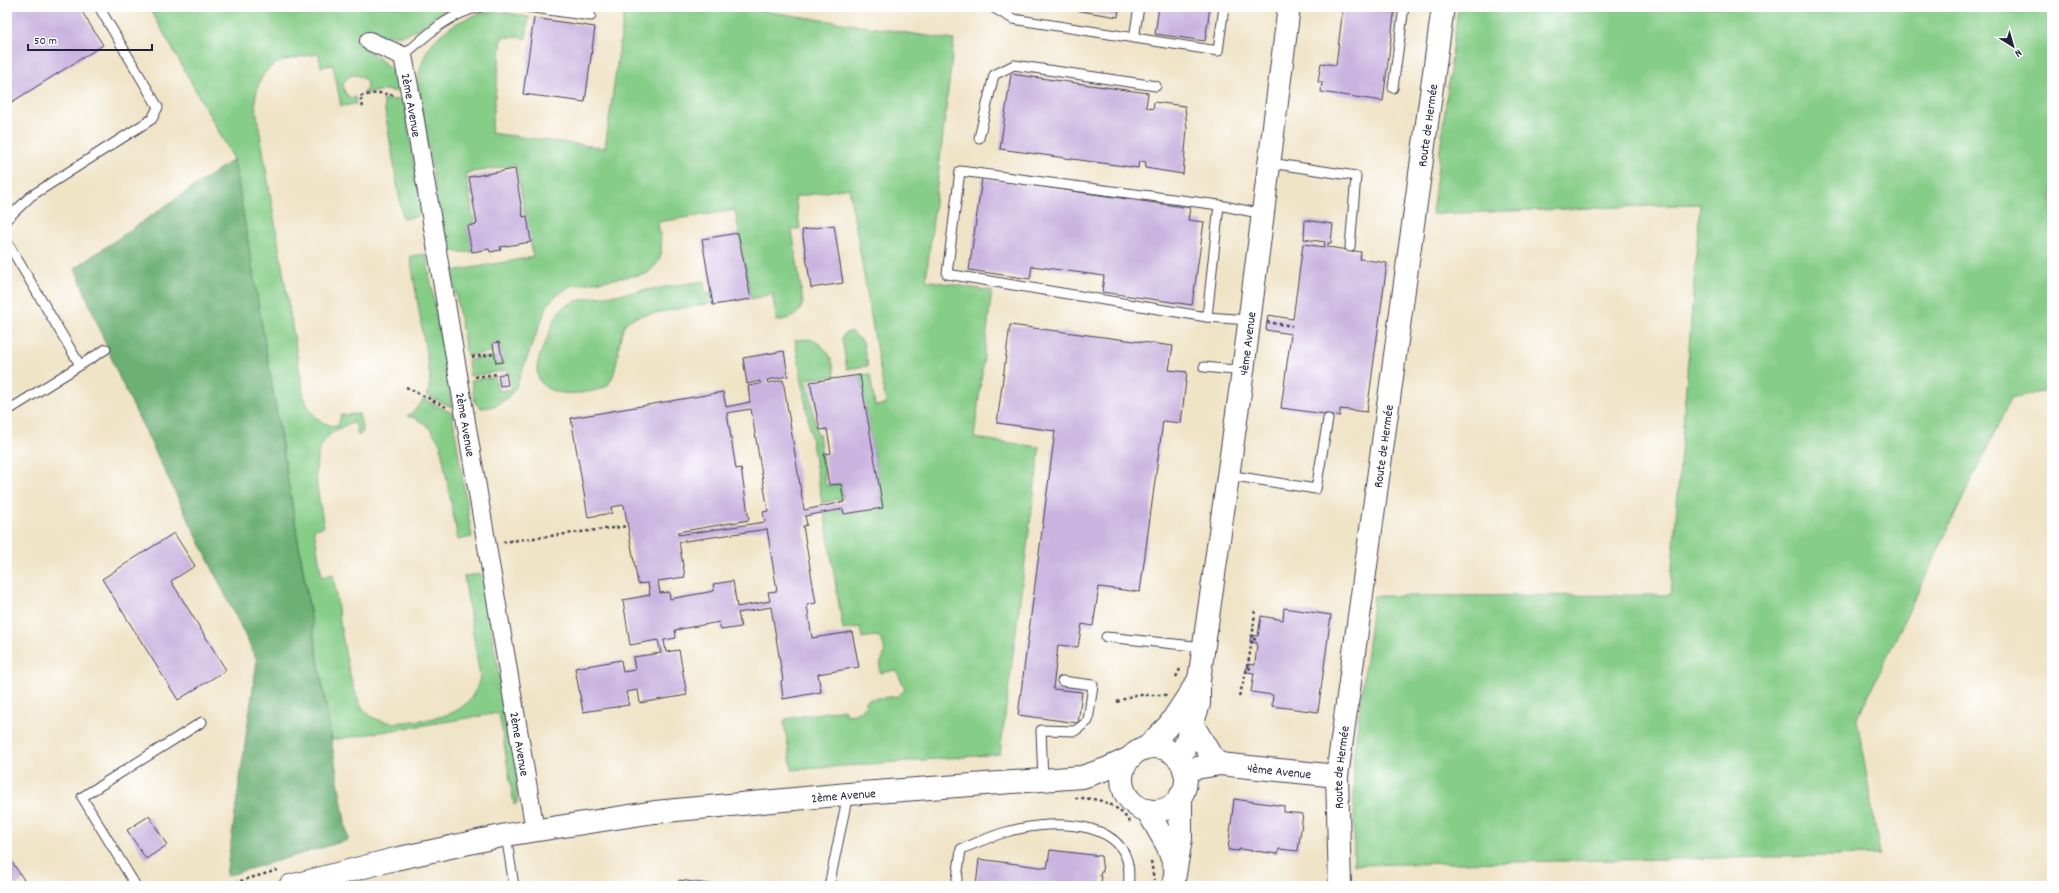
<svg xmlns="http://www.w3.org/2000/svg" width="2059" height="893" font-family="Dekko,sans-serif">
	<rect width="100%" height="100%" fill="#fff"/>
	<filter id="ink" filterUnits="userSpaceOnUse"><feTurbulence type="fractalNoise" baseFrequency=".025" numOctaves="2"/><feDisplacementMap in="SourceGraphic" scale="8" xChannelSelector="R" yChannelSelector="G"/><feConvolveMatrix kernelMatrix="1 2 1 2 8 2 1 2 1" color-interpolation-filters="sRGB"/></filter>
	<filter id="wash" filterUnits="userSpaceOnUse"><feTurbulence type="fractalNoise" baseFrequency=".012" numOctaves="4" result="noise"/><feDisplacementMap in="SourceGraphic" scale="16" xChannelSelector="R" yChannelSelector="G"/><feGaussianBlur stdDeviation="0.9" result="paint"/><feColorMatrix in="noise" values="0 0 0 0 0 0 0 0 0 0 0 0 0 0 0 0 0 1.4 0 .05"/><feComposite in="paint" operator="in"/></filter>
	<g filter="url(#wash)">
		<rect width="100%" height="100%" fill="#f0e4c7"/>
		<g fill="#86cd88" stroke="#547862">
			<path d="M149,7H452C415,25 420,42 371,33L364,49C382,58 397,72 401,92L384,90L363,94L367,88L366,81C358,72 347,74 343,85L345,93L351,98L355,97L356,104L341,106L333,65L321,67L319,54C282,60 259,60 255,103L304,397C310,413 320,426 338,426L341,415L359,414L363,432L358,436L356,425L353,423C300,437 318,487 324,527L314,529L322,577L333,574C338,604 347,694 366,712C375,721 385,722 397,723C433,718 470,720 480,677L464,576L479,574L482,575L517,778V803L514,805L499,713L332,740L234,159Z"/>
			<path d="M625,7H738L954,40L926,280L992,291L974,438L1040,447L1000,754L792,770L784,723L785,719L844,709L846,715L855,714L866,706V701L870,699L898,696L905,689L896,670L880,673C878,657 891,657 880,638L876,636L862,638L860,627L843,630L824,512L843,509L883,508L860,375L870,374L875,406L886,404L849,188L795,197L800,228L792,230L803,302C799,317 791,318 777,321L772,294L751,299L735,210L658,222C660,246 669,257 646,274L570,286L553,298L547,306L515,389C506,401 496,408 481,408L475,403L471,380L495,377L498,391L512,389L509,370L470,376L468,360L492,356L493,358L495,357L496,363L503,362L499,342L490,344L492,352L467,356L452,273L454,271L533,257L516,165L466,173L474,224L467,226L472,252C462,252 453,254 445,246L417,81C420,71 422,60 427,51C439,30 468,14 492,12C504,11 517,15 529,17L526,38L502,37L491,133L605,148Z"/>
			<path d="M1458,7H2052V390L2011,398L1857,719L1880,855L1354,865V754L1374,596L1670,595L1700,204L1432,214Z"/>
			<path d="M383,99L404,100L422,212L419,216L403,219Z"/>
			<path d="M426,254L452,407L426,395L429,389L430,377L410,256Z"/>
			<path d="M704,281L705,292H710L712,303L639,316L627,321C615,339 621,373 606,387C588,395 537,401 537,370C537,358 544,346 548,336C552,326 555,313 564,307C577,298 598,297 614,295C644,290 674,286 704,281Z"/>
			<path d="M851,331L863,342L868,366L847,369L842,338L844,334Z"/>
			<path d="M810,339C828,347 832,357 835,376L807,379L817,434H819L826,486L841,484L843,498L822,503L795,340Z"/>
			<path d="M424,399L452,413L472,537L458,540L440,443L427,425L415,418L407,416L413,412Z"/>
		</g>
		<path fill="#6cb074" stroke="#476958" d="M234,159L348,840L226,876L257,660L119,377L75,268Z"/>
		<g id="blocks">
			<g fill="#c9b3df" fill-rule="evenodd">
				<path d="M7,7H79L103,45L7,105Z"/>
				<path d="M1055,7H1119L1118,17Z"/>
				<path d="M1159,7H1210L1205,41L1155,34Z"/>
				<path d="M1343,7H1395L1383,101L1321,92L1322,82H1318L1321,63L1336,65Z"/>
				<path d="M534,18L595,27L585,102L523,94Z"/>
				<path d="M1011,74L1148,93L1146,107L1153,109L1154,102L1185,106L1187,129L1183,174L1145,168L1146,162L1139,161L1138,168L1000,149Z"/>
				<path d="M515,169L523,217L527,216L531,242L500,247L501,250L490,252L489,249L472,252L467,226L477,224L469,177Z"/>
				<path d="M982,178L1190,208L1188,220L1204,222L1192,305L1102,292L1104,276L1032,266L1030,279L969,270Z"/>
				<path d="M1305,220L1333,224L1331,243H1328V247L1361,252L1360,259L1387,263L1367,412L1340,409V416L1281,408L1291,334L1266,330L1268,315L1293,319L1303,244L1324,247L1325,242L1304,239Z"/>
				<path d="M834,225L843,283L811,288L802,230Z"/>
				<path d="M738,233L751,299L713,305L702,239Z"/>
				<path d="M1010,325L1173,346L1169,370L1187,372L1181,423L1163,421L1140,592L1099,587L1093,626L1082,624L1078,647L1058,645L1053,689L1082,692L1078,723L1018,715L1055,431L997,423Z"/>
				<path d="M499,342L503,362L496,363L493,343Z"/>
				<path d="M784,351L788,376L767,380L768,383L783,380L804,510L844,502L841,484L829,485L824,454L831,453L827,429L820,430L810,382L860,375L883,508L844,514L843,509L805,516L807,525L803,526L816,603L807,605L812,638L852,632L859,667L818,674L821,692L783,699L781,681L783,680L771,607L738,613L741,627L721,630L719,622L675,630L676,638L664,640L666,652L679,650L687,695L640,703L638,690L626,692L629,705L583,712L575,668L621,660L623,672L635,670L633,657L661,653L658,640L630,645L623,600L650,595L648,583L638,584L624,505L611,507L612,513L588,517L571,418L723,392L726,407L750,402L748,386L760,384V381L747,384L743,358ZM751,409L768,511L763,512L765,522L678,535V532L749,520L741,468L736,469L727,413ZM767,529L777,591L768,592L770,601L737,607L733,581L713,584L714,591L670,599L669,592L660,593L658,581L685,577L679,542Z"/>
				<path d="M506,373L508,385L500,386L498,375Z"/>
				<path d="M174,533L195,566L171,581L226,670L178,700L102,579Z"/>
				<path d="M1284,608L1331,615L1318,712L1272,706L1273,695L1251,692L1254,673L1246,672L1247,664L1255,665L1257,643L1250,642L1251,635L1258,636L1261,616L1283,620Z"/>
				<path d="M1234,799L1284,806V812L1303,814L1298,851L1279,849L1278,854L1239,849V851L1228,850Z"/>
				<path d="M149,816L167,845L146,859L127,830Z"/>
				<path d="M1050,850L1101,856L1103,872H1101L1100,876L1102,877L1100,886H976L979,859L1047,868Z"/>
				<path d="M7,854L24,880L15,886H7Z"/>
				<path d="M679,880L717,885V886H678Z"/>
			</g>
		</g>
	</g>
	<g filter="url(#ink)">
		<use href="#blocks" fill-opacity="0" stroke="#413f50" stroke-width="1"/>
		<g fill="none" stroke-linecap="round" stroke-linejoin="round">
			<defs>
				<g id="service">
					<path d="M527,7L591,16"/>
					<path d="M992,7L1013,19L1218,51L1224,7"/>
					<path d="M1134,38L1139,7"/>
					<path d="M403,56C427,35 449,13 481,7"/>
					<path d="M1393,88L1404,7"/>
					<path d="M979,138L994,75L1014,65L1156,86"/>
					<path d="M1270,163L1356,176L1350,247"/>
					<path d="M7,219L31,196L152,119L158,107L99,7"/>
					<path d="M7,242L80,365"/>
					<path d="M1207,317L1219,205"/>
					<path d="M1249,320L1207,317L947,274L960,171L1219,205L1263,214"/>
					<path d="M1204,367L1243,371"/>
					<path d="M7,411L106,349"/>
					<path d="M1228,475L1316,489L1328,419"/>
					<path d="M1106,637L1204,647"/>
					<path d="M1043,780L1041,730L1075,731L1088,721L1093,685L1062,681"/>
					<path d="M506,835L514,886"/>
					<path d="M136,886L82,797L202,722"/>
					<path d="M829,886L848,794"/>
					<path d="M956,886L961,849C977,843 993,835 1010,831C1054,819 1139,818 1128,886"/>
				</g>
				<g id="minor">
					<path id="s1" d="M369,41L403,56L411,97L535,830"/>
				</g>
				<g id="tertiary">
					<path d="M1193,725L1210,754L1220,764"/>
					<path d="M1147,747L1169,725L1198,681"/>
					<circle cx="1154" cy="779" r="32"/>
					<path id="s2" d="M1180,760L1199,704V680L1243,371L1289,7"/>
					<path id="s3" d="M1184,770L1220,764L1337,776"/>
					<path d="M1147,810L1167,845L1175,867"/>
					<path id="s4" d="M290,886L395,859L506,835L655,812L848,794L1082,777L1106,769L1130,758"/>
					<path d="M1173,886L1181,839V795"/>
					<path id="s5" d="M1340,886L1337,776L1443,7"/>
				</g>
			</defs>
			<use href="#service" stroke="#413f50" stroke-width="11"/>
			<use href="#minor" stroke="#413f50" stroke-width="20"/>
			<use href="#tertiary" stroke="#413f50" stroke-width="24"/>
			<g stroke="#413f50" stroke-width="2.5" stroke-dasharray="3 3" stroke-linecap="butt">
				<path d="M363,107L360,96L379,93L393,95"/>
				<path d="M1267,322L1292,326"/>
				<path d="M472,357L495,354"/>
				<path d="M475,377L497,374"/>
				<path d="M406,387L446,407"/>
				<path d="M503,542L628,526"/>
				<path d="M1253,639L1258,640"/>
				<path d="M1248,668L1254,669"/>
				<path d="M1176,677L1181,667"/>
				<path d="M1239,696C1249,667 1253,639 1255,608"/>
				<path d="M1117,702L1134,695H1167"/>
				<path d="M1075,798C1099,798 1115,802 1130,822"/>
				<path d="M1151,861L1154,880"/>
				<path d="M223,886L278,870"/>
			</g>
			<use href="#service" stroke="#fff" stroke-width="9"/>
			<use href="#minor" stroke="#fff" stroke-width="18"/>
			<use href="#tertiary" stroke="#fff" stroke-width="22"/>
		</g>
	</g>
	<g text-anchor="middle" stroke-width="4" stroke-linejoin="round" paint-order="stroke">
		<g font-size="13" fill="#22223b" stroke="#fff">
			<text dy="5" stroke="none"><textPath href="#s1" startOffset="87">2ème Avenue</textPath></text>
			<text dy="5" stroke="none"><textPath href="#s5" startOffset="767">Route de Hermée</textPath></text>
			<text dy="5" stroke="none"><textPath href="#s2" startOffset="423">4ème Avenue</textPath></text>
			<text dy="5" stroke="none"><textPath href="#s1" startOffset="411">2ème Avenue</textPath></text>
			<text dy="5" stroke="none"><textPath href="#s5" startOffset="443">Route de Hermée</textPath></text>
			<text dy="5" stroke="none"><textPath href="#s1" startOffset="735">2ème Avenue</textPath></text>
			<text dy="5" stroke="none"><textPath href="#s5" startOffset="119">Route de Hermée</textPath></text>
			<text dy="5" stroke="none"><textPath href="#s3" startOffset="96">4ème Avenue</textPath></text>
			<text dy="5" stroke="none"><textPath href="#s4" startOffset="562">2ème Avenue</textPath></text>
		</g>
	</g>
	<rect width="2059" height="893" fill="none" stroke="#fff" stroke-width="24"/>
	<g transform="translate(2013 46) rotate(143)" stroke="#ffffff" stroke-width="3" paint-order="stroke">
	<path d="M0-3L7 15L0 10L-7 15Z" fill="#22223b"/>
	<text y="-6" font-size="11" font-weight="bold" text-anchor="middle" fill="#22223b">N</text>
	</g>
	<path d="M28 44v6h124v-6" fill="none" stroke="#22223b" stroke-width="2"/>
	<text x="34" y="44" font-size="12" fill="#22223b" stroke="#ffffff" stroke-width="3" paint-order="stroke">50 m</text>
</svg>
